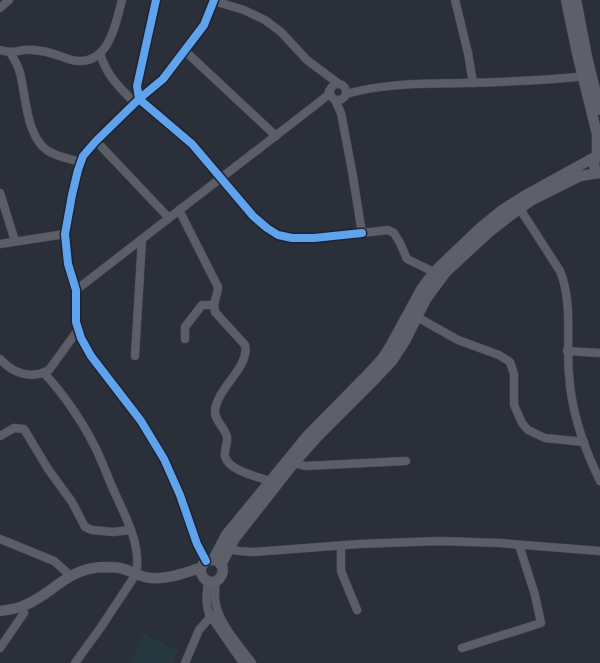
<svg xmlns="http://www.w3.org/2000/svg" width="600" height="663" font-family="'PT Sans Narrow',sans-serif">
	<rect width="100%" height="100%" fill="#2a2f3a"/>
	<path fill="#273940" d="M144,634L178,650L172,663H130Z"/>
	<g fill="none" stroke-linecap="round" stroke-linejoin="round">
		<defs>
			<g id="minor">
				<path d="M156,0L137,86L139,99L192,144L253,216L267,228L278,235L292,238H314L362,233"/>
				<path d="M455,0L468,53L473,83"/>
				<path d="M214,1L244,10L265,20L281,32L307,60L339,84"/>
				<path d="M0,8L9,0"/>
				<path d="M0,50C4,51 8,52 11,52C19,51 27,49 34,50C39,51 45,51 50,53C60,55 69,61 79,61C110,62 116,22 122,0"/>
				<path d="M185,51L276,136"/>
				<path d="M10,52C14,59 18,65 20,73C26,95 26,137 48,151C58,157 70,159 81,162"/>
				<path d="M100,53C106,75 119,87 135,103"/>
				<circle cx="338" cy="92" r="8"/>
				<path d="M346,94C384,83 425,84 464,83C505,82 547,80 587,76"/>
				<path d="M335,100L341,113L352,171L362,233L388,230L394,233L400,243L407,259L434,272"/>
				<path d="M96,141L169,218"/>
				<path d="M0,193L15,241"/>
				<path d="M520,209L560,271C573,302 566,341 569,374C571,411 584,448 600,481"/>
				<path d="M179,210L218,287C218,297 212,300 215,312L245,345C250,367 218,387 215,410C214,421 225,427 227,437C228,444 224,450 225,456C227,470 258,477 270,481"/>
				<path d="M0,244L65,234"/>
				<path d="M76,290L318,103L328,95L329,91"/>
				<path d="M417,317L458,340L499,355L510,362L514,374V405L522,423L528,430L545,438L584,442"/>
				<path d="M185,339V327L202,305H214"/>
				<path d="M567,351L600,353"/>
				<path d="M135,356L142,239"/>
				<path d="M0,359C13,373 30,380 49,370L78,330"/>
				<path d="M44,373C62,392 82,421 94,445C102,460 107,476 114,491C125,516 142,545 136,574L101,627L75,663"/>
				<path d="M0,436L14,428L24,429L48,469L72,502L85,527L92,530L113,532L131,530"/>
				<path d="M294,463L305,466L406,461"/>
				<path d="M0,539L54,561L71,576"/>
				<path d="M341,546V571L357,610"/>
				<path d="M229,549L239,551L253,552L359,544L439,541L500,543L600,551"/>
				<path d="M206,561L197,544L180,495L164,459L141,421L91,356L81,338L76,322V290L68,264L65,234L72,195L78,170L83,156L96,141L139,99L163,79L204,25L214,0"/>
				<path d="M216,580C215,588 214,597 216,605C221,626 239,645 252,663"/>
				<path d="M208,581C207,593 205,603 209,614L243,663"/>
				<path d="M0,648L24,613L22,607"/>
				<path d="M462,648L541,623L535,595L519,545"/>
				<path d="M185,663L199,630L212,615"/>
			</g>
			<g id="major">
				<path d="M566,0L577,53L597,134V154L595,157L594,165L595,169L600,173"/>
				<path d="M576,0L587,57L600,110"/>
				<path d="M213,560L226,535L308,435L369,373L382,359L391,345L422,288L434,272L480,228L502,210L526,195L595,157"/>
				<path d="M221,565L235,538L294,463L318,436L375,379L392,361L405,341L426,299L446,272L488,233L511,215L532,200L580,176L600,173"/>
				<path d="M0,611C7,610 16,609 23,606C54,594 66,568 104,567C109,567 115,567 120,568C131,570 140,578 152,578C167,579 181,574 194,570C196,569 199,569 201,567C204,564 204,561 209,560C218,558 225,566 222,574C217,588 199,582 201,567"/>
			</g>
		</defs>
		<use href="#minor" stroke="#474a52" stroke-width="9"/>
		<use href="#major" stroke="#484c56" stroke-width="11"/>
		<use href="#minor" stroke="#5b5e67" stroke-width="8"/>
		<use href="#major" stroke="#5d6069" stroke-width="10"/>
		<defs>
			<g id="cycleway">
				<path d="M156,0L137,86L139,99L192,144L253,216L267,228L278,235L292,238H314L362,233"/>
				<path d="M206,561L197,544L180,495L164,459L141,421L91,356L81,338L76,322V290L68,264L65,234L72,195L78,170L83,156L96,141L139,99L163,79L204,25L214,0"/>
			</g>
		</defs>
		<use href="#cycleway" stroke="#1d2335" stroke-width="11"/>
		<use href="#cycleway" stroke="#60a3ed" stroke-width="8"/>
	</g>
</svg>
